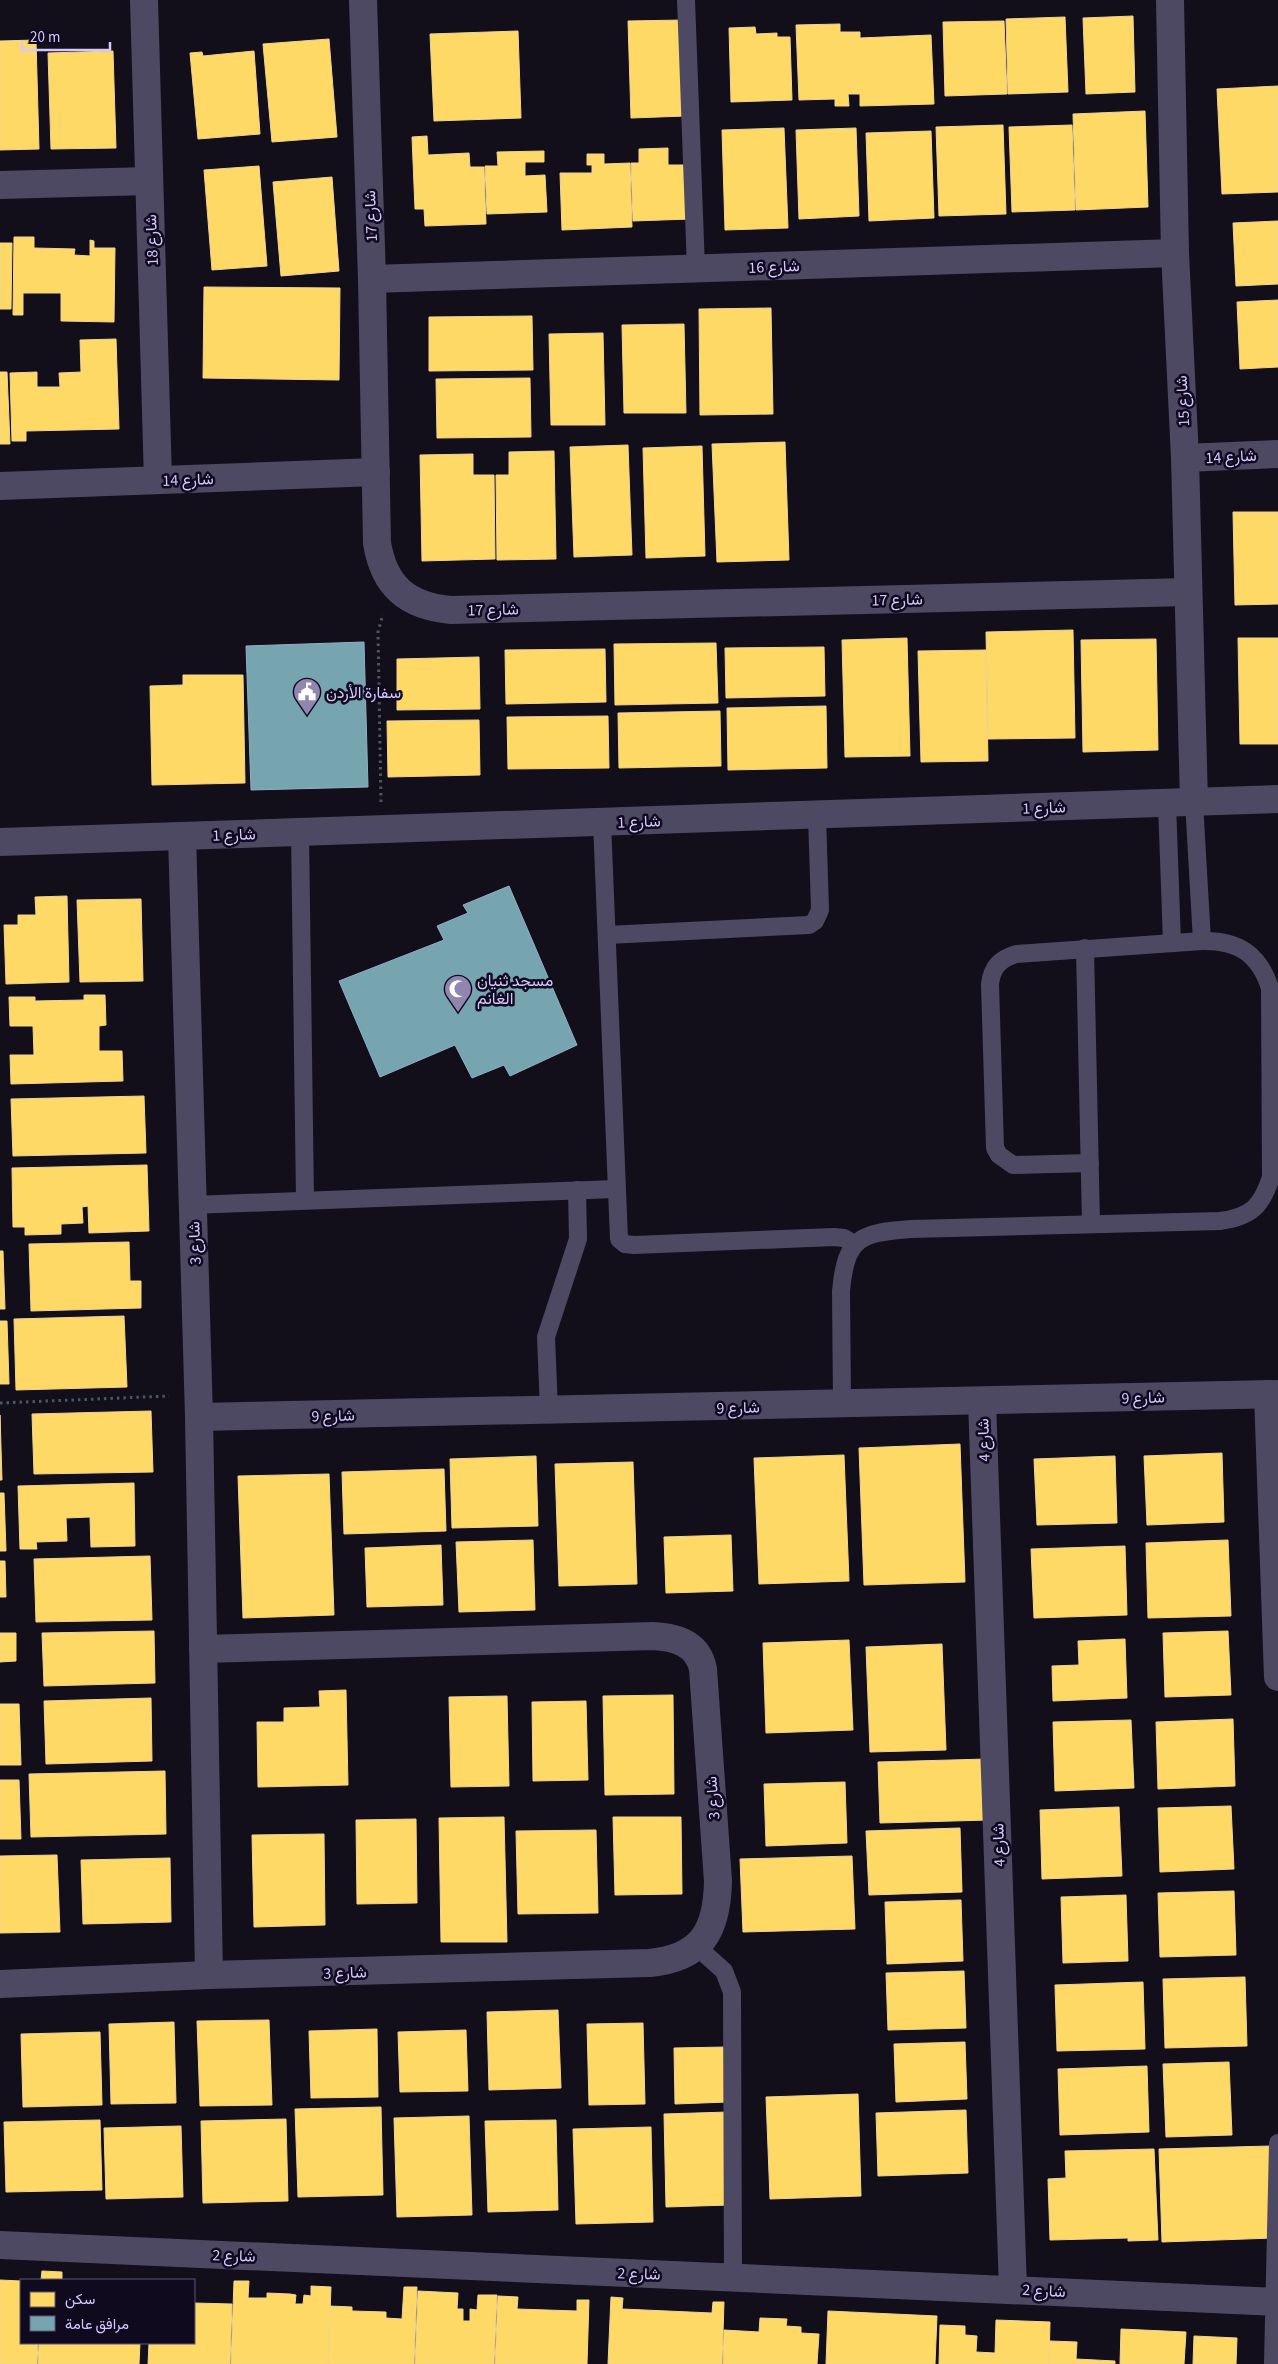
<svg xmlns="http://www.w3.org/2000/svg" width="1278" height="2364" font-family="'Source Sans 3',Vazirmatn,sans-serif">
	<rect width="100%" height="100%" fill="#120e1a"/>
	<g fill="#ffd966" stroke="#f2d494">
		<path d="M1133,16L1135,92L1086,94L1083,18Z"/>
		<path d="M1065,17L1068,92L1008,94L1006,19Z"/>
		<path d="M683,20L686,116L631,118L628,21Z"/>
		<path d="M1004,21L1007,94L945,96L943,22Z"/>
		<path d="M840,24V32H860V38L931,35L934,104L860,106V94H848L849,106H835V99L799,100L796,25Z"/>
		<path d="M755,27L756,34L777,33V37H790L792,100L731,102L729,28Z"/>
		<path d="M518,31L521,118L434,121L430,34Z"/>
		<path d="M329,39L337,137L272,142L263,44Z"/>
		<path d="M36,40L39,149L0,150V41Z"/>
		<path d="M113,51L116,148L51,149L48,53Z"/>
		<path d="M254,51L260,134L198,139L190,53L202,52L203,56Z"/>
		<path d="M1278,86V192L1222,194L1217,89Z"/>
		<path d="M1145,111L1148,207L1076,210L1073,114Z"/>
		<path d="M1003,125L1006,214L939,216L936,127Z"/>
		<path d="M1072,125L1075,210L1012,212L1009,127Z"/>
		<path d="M784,128L788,228L725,230L722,130Z"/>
		<path d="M856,128L859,216L799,219L796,130Z"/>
		<path d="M931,131L934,218L869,221L866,133Z"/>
		<path d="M427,136L428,155L469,153L470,167H484L486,224L425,226L424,209H415L412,137Z"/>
		<path d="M668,148V165H689L691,219L633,221L631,163H639V149Z"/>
		<path d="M544,151V162H525V176L545,175L547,212L487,214L485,166H498L497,152Z"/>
		<path d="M587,154H604V164L630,163L632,227L562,230L560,173H592V165H587Z"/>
		<path d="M259,166L267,266L212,270L204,170Z"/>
		<path d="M332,177L339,271L281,276L273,182Z"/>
		<path d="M1278,221V284L1236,286L1233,223Z"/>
		<path d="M14,237H34V248L75,249L74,255L90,256V240L94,241V248H115L114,322L61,321V293H23V315H13Z"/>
		<path d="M0,243H12L11,309H0Z"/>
		<path d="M204,287L340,288L339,380L203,378Z"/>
		<path d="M1278,300V367L1240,369L1237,302Z"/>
		<path d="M771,308L773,414L700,415L699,309Z"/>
		<path d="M532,316L533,370L429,371V317Z"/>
		<path d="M684,324L686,413H624L622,325Z"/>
		<path d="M603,333L605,425H551L549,334Z"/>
		<path d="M116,339L119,429L26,431V441H12L10,373L37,372V387H60L59,373L81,372L80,340Z"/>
		<path d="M0,372H7L10,444H0Z"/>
		<path d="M530,378L531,437L437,438L436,379Z"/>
		<path d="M785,442L789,560L717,562L712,444Z"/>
		<path d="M628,445L632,555L574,557L570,447Z"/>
		<path d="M702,446L705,556L646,558L643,448Z"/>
		<path d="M554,451L556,559L497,560L496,475H509V452Z"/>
		<path d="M473,454V475H494L495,559L422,561L420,455Z"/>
		<path d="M1233,512H1278V604L1235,605Z"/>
		<path d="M1073,630L1075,738L988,739L986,632Z"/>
		<path d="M907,638L910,756L845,757L842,640Z"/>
		<path d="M1238,638H1278V744H1240Z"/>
		<path d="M1156,639L1158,750L1083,752L1081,640Z"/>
		<path d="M716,643L718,703L615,705L614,644Z"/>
		<path d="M824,647L825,696L726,698L725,648Z"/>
		<path d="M605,649L606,702L506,704L505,650Z"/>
		<path d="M986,650L988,761L921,762L918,651Z"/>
		<path d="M479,657L480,709L397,710V659Z"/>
		<path d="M183,675H243L245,783L152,785L150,686L183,685Z"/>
		<path d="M826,706L827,768L728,770L727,708Z"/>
		<path d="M720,711L721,766L619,768L618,713Z"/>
		<path d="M608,716L609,768L508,769L507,717Z"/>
		<path d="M479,720L480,775L388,777L387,721Z"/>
		<path d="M67,896L69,982L6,984L4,925H18V915H36L35,897Z"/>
		<path d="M141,899L143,981L80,982L77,900Z"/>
		<path d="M84,995H105L106,1025L99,1026V1051H122L123,1081L11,1084L10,1055H34L33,1026H10L9,997H35V1001L84,1000Z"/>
		<path d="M144,1096L146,1153L13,1156L11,1099Z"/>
		<path d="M147,1165L149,1231L89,1233L88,1206L82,1207L83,1223L61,1224V1234L25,1235V1227H13L12,1168Z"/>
		<path d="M129,1242L130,1281H141V1308L31,1311L29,1244Z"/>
		<path d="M0,1251H3L5,1309H0Z"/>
		<path d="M124,1316L127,1387L16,1390L14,1319Z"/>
		<path d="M0,1321H7L9,1384H0Z"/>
		<path d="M151,1411L153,1472L34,1474L32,1414Z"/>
		<path d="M0,1415L2,1480H0Z"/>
		<path d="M960,1444L965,1582L864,1585L859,1448Z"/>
		<path d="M1222,1453L1224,1522L1147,1525L1144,1456Z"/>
		<path d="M844,1455L849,1581L759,1584L754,1458Z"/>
		<path d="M536,1456L538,1526L452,1528L450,1459Z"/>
		<path d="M1115,1456L1117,1523L1037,1525L1034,1459Z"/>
		<path d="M633,1462L637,1584L559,1586L555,1464Z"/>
		<path d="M444,1469L446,1531L344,1534L342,1472Z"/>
		<path d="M329,1474L334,1615L243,1618L238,1476Z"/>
		<path d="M134,1483L135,1546L91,1547L90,1517L66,1518L67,1541L36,1542L37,1549H20L18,1486Z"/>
		<path d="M0,1493H4L6,1551H0Z"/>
		<path d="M731,1535L733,1591L666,1593L664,1537Z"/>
		<path d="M533,1540L535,1610L459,1612L456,1542Z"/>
		<path d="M1228,1540L1231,1616L1148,1618L1146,1543Z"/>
		<path d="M441,1545L443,1605L367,1607L365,1548Z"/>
		<path d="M1125,1546L1127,1615L1034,1618L1031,1549Z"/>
		<path d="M150,1556L152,1620L36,1622L34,1559Z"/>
		<path d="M0,1561H5L6,1597H0Z"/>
		<path d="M154,1631L155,1683L44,1686L42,1633Z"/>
		<path d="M1228,1631L1231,1695L1165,1697L1163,1633Z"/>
		<path d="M0,1633H16V1661L0,1662Z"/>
		<path d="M1125,1639L1127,1698L1053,1701L1052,1666L1079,1665L1078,1641Z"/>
		<path d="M849,1640L853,1730L766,1733L763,1643Z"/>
		<path d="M942,1644L946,1750L870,1752L866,1647Z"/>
		<path d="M346,1690L348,1785L258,1787L257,1722H284V1708L320,1707L319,1691Z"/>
		<path d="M673,1695L674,1794L605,1795L603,1696Z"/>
		<path d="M507,1696L509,1786L451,1787L449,1697Z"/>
		<path d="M151,1698L152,1761L46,1764L44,1701Z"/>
		<path d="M586,1701L588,1780L533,1781L532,1702Z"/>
		<path d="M0,1704H19L21,1765H0Z"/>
		<path d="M1233,1719L1235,1786L1158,1789L1156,1722Z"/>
		<path d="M1131,1720L1134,1788L1055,1791L1053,1722Z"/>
		<path d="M987,1759L989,1820L880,1823L878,1762Z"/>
		<path d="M165,1771L166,1834L31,1837L29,1774Z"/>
		<path d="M0,1780H19L21,1839H0Z"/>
		<path d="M845,1782L847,1843L766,1846L764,1784Z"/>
		<path d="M1231,1806L1234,1869L1160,1872L1158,1808Z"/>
		<path d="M1119,1807L1122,1876L1042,1879L1040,1810Z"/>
		<path d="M504,1817L507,1942H441L439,1818Z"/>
		<path d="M613,1817H681L682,1894L615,1895Z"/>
		<path d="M416,1819L417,1903L357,1904L356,1820Z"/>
		<path d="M960,1828L962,1892L869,1895L866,1831Z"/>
		<path d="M596,1830L598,1913L518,1914L516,1831Z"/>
		<path d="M324,1834L325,1925L254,1927L252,1835Z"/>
		<path d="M57,1855L60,1932L0,1933V1856Z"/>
		<path d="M852,1856L855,1929L743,1932L740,1859Z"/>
		<path d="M170,1858L171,1922L83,1924L81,1860Z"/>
		<path d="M1234,1891L1236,1955L1160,1957L1158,1893Z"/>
		<path d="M1126,1895L1128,1961L1063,1963L1061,1897Z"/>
		<path d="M961,1900L963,1961L887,1964L885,1902Z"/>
		<path d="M964,1971L966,2028L888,2030L886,1973Z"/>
		<path d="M1245,1977L1247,2046L1165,2048L1163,1979Z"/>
		<path d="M1143,1982L1145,2049L1057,2051L1055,1985Z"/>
		<path d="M558,2010L561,2088L489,2090L487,2012Z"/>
		<path d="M269,2020L272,2105L200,2106L197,2021Z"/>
		<path d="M174,2022L176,2103L111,2104L109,2024Z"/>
		<path d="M643,2023L645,2104L589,2105L587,2024Z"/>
		<path d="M377,2029L378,2097L311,2098L309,2031Z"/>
		<path d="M466,2030L468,2091L400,2092L398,2032Z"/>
		<path d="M100,2032L102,2105L23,2107L21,2034Z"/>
		<path d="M965,2042L967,2099L896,2102L894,2044Z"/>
		<path d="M726,2047L728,2102L675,2104L674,2048Z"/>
		<path d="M1229,2062L1232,2135L1166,2137L1163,2064Z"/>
		<path d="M1147,2066L1149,2132L1060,2135L1058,2069Z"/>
		<path d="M858,2094L861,2196L770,2199L766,2097Z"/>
		<path d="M381,2107L383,2195L298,2197L295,2109Z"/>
		<path d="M966,2110L968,2173L878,2176L876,2113Z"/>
		<path d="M728,2112L730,2205L666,2207L664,2114Z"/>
		<path d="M469,2116L472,2215L397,2217L394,2118Z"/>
		<path d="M286,2119L288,2201L203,2203L201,2121Z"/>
		<path d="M100,2120L102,2190L6,2192L4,2122Z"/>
		<path d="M556,2120L558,2210L488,2212L485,2121Z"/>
		<path d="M181,2126L183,2197L106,2199L104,2128Z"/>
		<path d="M651,2127L653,2222L576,2224L573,2129Z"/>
		<path d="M1270,2146L1273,2238L1162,2242L1159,2149Z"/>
		<path d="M1154,2149L1158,2240L1128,2241V2238L1050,2240L1048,2179L1066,2178L1065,2151Z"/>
		<path d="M42,2271L62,2272V2280H41Z"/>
		<path d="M0,2280L21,2281V2343H38L37,2364H0Z"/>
		<path d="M234,2281H249L248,2298H267V2293L290,2294L296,2295L295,2304H303L304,2295L311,2296V2286L331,2287L328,2364H231Z"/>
		<path d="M404,2287H417L414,2364H328L330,2306L352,2307V2311L386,2312V2318L402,2319Z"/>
		<path d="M418,2291L458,2293L457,2309H463V2321H470V2309L477,2310L478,2295H497L494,2364H415Z"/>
		<path d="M498,2296L518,2297L517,2309L577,2311V2300H589L587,2364H495Z"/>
		<path d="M611,2297L623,2298L622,2309L712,2313L713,2302H724L722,2364H608Z"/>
		<path d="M194,2303L232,2304L230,2364H148L149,2343H194Z"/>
		<path d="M828,2311L937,2316L935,2364H826Z"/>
		<path d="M760,2318L787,2319L786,2326L801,2327V2333L819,2334L817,2364H723L724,2330L759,2332Z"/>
		<path d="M996,2320L1050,2322L1049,2364H939L940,2325L965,2326V2335L977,2336L976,2352L995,2353Z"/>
		<path d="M1121,2329L1186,2332L1184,2364H1120Z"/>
		<path d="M1194,2336L1237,2338L1236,2364H1193Z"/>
		<path d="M1050,2341L1077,2342L1076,2359L1115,2361V2364H1049Z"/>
		<path d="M39,2343H140L139,2364H38Z"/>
	</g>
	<g fill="#76a5af" stroke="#92afc7">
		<path d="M364,642L368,787L251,790L246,646Z"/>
		<path d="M509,886L577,1045L510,1076L504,1065L472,1078L455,1045L380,1077L339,981L444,940L437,926L468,913L463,905Z"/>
	</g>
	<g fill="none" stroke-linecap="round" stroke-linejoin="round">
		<g stroke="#4a5769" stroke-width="3" stroke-dasharray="2.5 4" stroke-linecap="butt">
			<path d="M381,802L378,632L383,614"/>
			<path d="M0,1403L169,1396"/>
		</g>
		<g stroke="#4e4963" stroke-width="18">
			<path d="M686,0L696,269"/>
			<path d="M1194,802L1202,941"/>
			<path d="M1167,803L1172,943"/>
			<path d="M602,822L619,1239L625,1244L634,1245L834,1237L844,1238L854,1244"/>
			<path d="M300,832L305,1200"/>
			<path d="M607,935L809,925L815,921L820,910L817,815"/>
			<path d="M1085,948L1091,1224"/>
			<path d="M193,1205L616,1189"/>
			<path d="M842,1404L841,1291C846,1237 860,1233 911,1229L1220,1221C1251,1217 1262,1206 1271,1177L1270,988C1259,954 1238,940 1202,941L1016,954C1000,959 992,967 990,984L995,1148L999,1155L1013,1165L1090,1163"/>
			<path d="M549,1410L546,1337L578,1239L577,1190"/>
			<path d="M696,1946L724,1971L732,1992L733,2277"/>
			<path d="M1273,2364L1278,2143"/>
		</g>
		<g stroke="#4e4963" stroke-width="28">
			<path d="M144,0L158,480"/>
			<path d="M363,0L372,279L377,543C384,586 407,606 451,610L1188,592"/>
			<path d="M1170,0L1175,253L1185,458L1194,802"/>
			<path d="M0,185L149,181"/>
			<path d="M372,279L1175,253"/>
			<path d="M1185,458L1278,454"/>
			<path d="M0,486L376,472"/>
			<path d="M182,836L199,1417L209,1975"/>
			<path d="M0,842L1278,799"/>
			<path d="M1268,1394L1278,1677"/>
			<path d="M982,1401L1013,2289"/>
			<path d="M199,1417L1278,1394"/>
			<path d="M0,1984L209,1975L649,1963C702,1958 717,1931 718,1881L703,1669C698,1644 676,1637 653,1636L203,1649"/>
			<path d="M0,2245L1278,2302"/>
		</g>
	</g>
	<defs>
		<symbol id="civic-pin" viewBox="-11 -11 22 30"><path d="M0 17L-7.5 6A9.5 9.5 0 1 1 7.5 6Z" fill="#9186af" stroke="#100a1e"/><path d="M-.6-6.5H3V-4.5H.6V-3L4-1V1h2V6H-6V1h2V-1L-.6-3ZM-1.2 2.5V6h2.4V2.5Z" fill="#fff"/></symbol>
		<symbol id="mosque-pin" viewBox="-11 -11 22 30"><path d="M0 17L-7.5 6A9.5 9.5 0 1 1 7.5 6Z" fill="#9186af" stroke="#100a1e"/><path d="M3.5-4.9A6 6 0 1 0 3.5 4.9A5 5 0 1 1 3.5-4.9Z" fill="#fff"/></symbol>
	</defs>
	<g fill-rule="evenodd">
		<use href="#civic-pin" x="291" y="676" width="32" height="43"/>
		<use href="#mosque-pin" x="442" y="973" width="32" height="43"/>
	</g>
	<g text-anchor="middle" stroke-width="5" stroke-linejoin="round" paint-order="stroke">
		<g font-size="16" fill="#d5c7ff" stroke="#100a1e">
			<text transform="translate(370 216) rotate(-92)" y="6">شارع 17</text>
			<text transform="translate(151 240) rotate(-92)" y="6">شارع 18</text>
			<text transform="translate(774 266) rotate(-2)" y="6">شارع 16</text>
			<text transform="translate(1182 401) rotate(-93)" y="6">شارع 15</text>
			<text transform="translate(1231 456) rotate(-3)" y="6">شارع 14</text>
			<text transform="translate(188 479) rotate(-2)" y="6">شارع 14</text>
			<text transform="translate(897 599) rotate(-1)" y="6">شارع 17</text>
			<text transform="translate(493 609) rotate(-1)" y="6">شارع 17</text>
			<text transform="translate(1044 807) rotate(-2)" y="6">شارع 1</text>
			<text transform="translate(639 821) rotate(-2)" y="6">شارع 1</text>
			<text transform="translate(234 834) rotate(-2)" y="6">شارع 1</text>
			<text transform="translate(194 1243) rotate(-92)" y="6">شارع 3</text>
			<text transform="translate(1143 1397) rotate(-1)" y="6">شارع 9</text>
			<text transform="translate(738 1407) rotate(-1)" y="6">شارع 9</text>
			<text transform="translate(333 1415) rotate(-1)" y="6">شارع 9</text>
			<text transform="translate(983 1440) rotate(-92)" y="6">شارع 4</text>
			<text transform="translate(712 1798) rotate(-94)" y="6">شارع 3</text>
			<text transform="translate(998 1845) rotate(-92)" y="6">شارع 4</text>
			<text transform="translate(345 1972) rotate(-2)" y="6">شارع 3</text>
			<text transform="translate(234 2255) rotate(2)" y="6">شارع 2</text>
			<text transform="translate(639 2273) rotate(2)" y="6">شارع 2</text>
			<text transform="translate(1044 2290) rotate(3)" y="6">شارع 2</text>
		</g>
		<g font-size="16" fill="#d5c7ff" stroke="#100a1e" text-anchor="start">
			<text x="326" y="698">سفارة الأردن</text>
			<text x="477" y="986">مسجد ثنيان<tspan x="477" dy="18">الغانم</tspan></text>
		</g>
	</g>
	<rect x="20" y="2279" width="175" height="65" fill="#100a1e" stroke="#5f5678"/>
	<rect x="30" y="2292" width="25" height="15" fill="#ffd966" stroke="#5f5678"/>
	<text x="65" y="2304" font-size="15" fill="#d5c7ff">سكن</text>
	<rect x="30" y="2316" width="25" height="15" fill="#76a5af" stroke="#5f5678"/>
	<text x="65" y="2329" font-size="15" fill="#d5c7ff">مرافق عامة</text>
	<path d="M22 42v8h88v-8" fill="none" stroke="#d5c7ff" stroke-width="2.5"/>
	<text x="30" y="42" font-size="15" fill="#d5c7ff" stroke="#100a1e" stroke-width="4" paint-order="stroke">20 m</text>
</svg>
